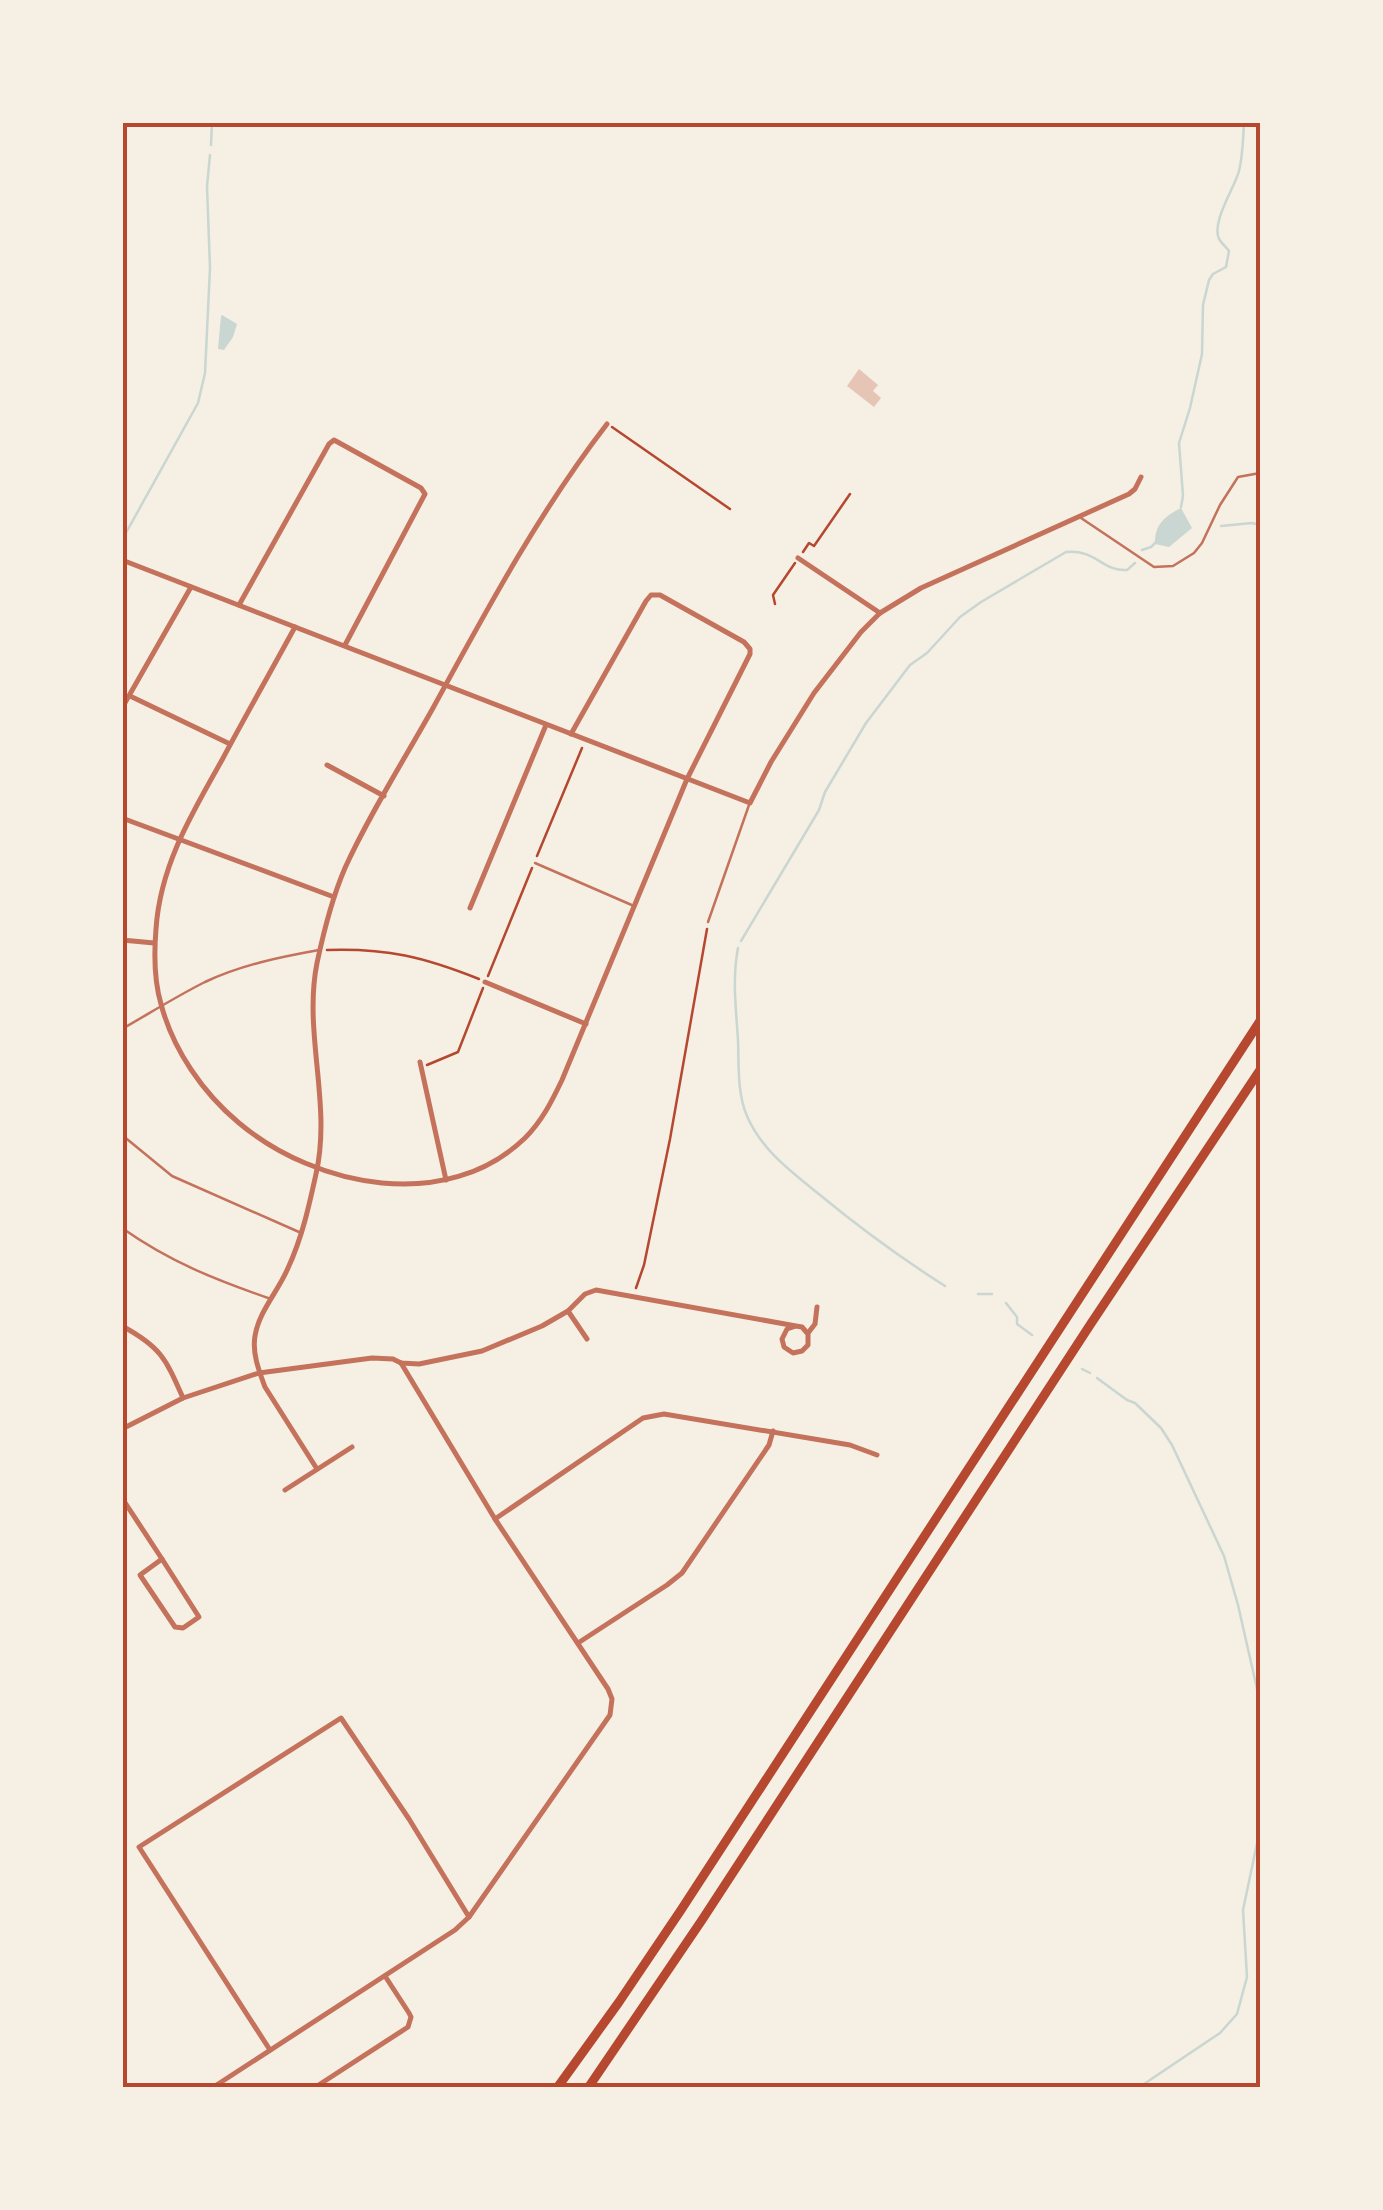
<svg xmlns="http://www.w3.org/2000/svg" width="1383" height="2210" font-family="Cabin,sans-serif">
	<rect width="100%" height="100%" fill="#f6efe4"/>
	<g fill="#c9d6d2">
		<path d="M222,315L237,324L233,337L224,350L218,349L221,316Z"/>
		<path d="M1181,508L1192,528L1169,547L1155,544C1154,525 1165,516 1181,508Z"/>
	</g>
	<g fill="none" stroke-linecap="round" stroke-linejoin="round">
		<g stroke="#c9d6d2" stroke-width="2.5">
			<path d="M211,145L212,122"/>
			<path d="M1181,507L1183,496L1179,443L1190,408L1202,354L1203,305L1209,280L1213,274L1226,267L1229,251C1226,247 1222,244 1219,239C1211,222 1235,187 1239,171C1243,155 1243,139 1244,122"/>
			<path d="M1221,526L1252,523L1260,525"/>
			<path d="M122,540L198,403L205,373L210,268L207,186L210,155"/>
			<path d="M1142,550L1151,547L1157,541"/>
			<path d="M741,941L819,810L825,792L866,723L910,665L927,653L960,617L981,602L1066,552C1096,549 1103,572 1127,570L1135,563"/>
			<path d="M738,948C732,979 736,1008 738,1040C739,1065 737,1093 747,1116C762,1151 792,1172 820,1195C860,1228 901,1258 945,1286"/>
			<path d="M978,1294H992"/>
			<path d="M1006,1303L1017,1317V1324L1032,1335"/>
			<path d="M1082,1369L1090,1373"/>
			<path d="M1097,1378L1127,1400L1135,1403L1161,1428L1172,1445L1224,1556L1238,1605L1260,1702"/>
			<path d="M1138,2088L1220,2033L1237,2014L1247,1977L1243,1910L1260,1829"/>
		</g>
	</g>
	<path fill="#e6c5b7" d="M859,369L878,385L873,391L881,398L874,407L847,386Z"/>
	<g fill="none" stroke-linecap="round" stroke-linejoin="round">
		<g stroke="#b5482f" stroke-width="2.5">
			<path d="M612,427L730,509"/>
			<path d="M803,552L809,543L814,546L850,494"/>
			<path d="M775,604L773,595L795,563"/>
			<path d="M537,856L582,748"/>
			<path d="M327,950C387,948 424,957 479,979"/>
			<path d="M488,976L532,868"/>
			<path d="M427,1065L458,1052L483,988"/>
			<path d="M636,1288L644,1265L670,1139L707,929"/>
		</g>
		<g stroke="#c5725c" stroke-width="2.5">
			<path d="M1081,518L1154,567L1173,566L1194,553L1202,543L1220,505L1238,477L1260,473"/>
			<path d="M535,863L634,906"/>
			<path d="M708,922L749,805"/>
			<path d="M122,1029C150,1013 177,996 205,982C241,965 280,957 319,950"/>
			<path d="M122,1135L172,1176L299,1232"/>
			<path d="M122,1228C170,1262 216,1280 271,1299"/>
		</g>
		<g stroke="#c5725c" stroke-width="5">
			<path d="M798,558L880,613"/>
			<path d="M122,560L750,803L771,762L814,693L861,632L880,613L921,588L1129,494L1135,489L1141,477"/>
			<path d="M239,605L329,444L334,440L421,488L425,494L345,645"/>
			<path d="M295,627C271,671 246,715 222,760C192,813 160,866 156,929C154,953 154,980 161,1004C173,1050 203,1093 239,1123C317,1188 447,1213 525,1138C542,1121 552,1101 562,1080L687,779L750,654V649L744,642L660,595H651L646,601L571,734"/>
			<path d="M130,696L230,744"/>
			<path d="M122,708L191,587"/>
			<path d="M327,765L384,796"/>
			<path d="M122,818L334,897"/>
			<path d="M470,908L546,725"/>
			<path d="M122,940L154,943"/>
			<path d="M485,982L586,1024"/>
			<path d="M420,1062L446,1180"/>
			<path d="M568,1311L587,1339"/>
			<path d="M122,1326C161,1347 166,1359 183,1398"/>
			<path d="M808,1333L815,1324L817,1307"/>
			<path d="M122,1429L183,1398L259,1373L372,1358L393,1359L401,1363L419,1364L482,1351L542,1326L568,1311L585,1294L596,1290L796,1326L802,1327L808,1334V1345L802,1351L793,1353L784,1347L782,1339L787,1329L796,1326"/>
			<path d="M317,1469L265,1387C259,1371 252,1353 255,1336C259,1311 279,1290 288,1268C302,1238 309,1206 316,1174C332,1104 303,1033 317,963C324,930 332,898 345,868C369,815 404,760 433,708C486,611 539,512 607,424"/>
			<path d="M285,1490L352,1447"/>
			<path d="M122,1498L162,1559"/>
			<path d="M495,1519L643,1418L664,1414L850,1445L877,1455"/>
			<path d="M162,1559L199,1617L183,1628L175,1627L140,1575Z"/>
			<path d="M578,1643L667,1585L682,1573L769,1445L773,1431"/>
			<path d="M270,2050L139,1847L341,1718L409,1819L469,1917"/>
			<path d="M212,2088L455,1930L469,1917L610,1715L612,1699L608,1689L495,1519L401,1363"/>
			<path d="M314,2088L408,2027L411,2017L409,2013L385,1976"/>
		</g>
		<g stroke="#b5482f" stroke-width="9">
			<path d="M557,2088L619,2002L681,1910L1260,1021"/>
			<path d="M588,2088L702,1920L1090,1325L1260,1070"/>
		</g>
	</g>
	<rect width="1383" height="2210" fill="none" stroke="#f6efe4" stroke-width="250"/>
	<rect x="125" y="125" width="1133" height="1960" fill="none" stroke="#b5482f" stroke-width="4"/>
</svg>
